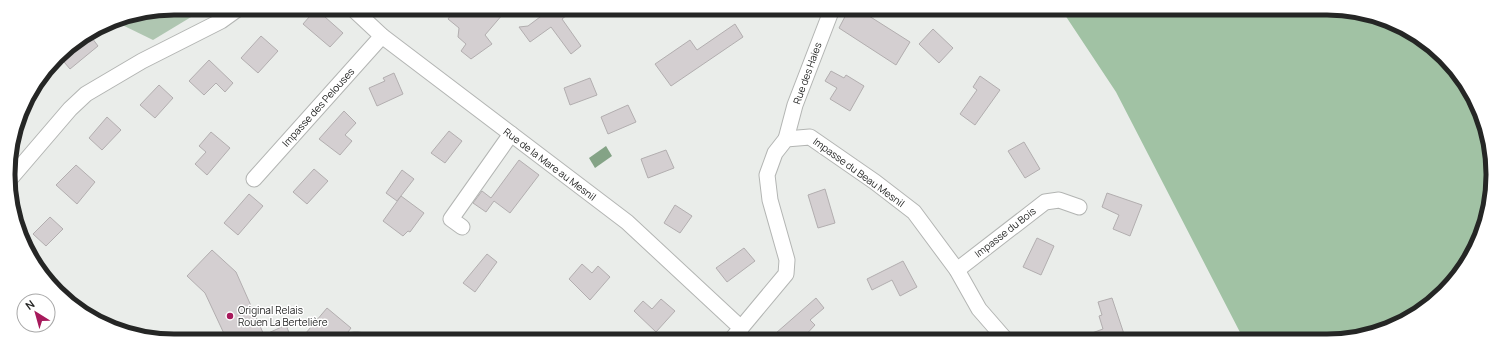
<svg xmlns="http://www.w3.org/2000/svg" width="1501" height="349" font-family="Manrope,sans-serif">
	<rect width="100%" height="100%" fill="#eaedea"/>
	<path fill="#afc6b1" d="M175,8H206L153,40L112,20Z"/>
	<path fill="#a1c2a4" d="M1061,9H1348L1410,30L1459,73L1487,132L1492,196L1476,248L1444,292L1400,324L1348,340H1244L1116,92Z"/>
	<path fill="#84a386" d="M606,146L612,156L595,168L589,158Z"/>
	<g fill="#d4cfd1" stroke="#b2aeaf">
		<path d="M456,8H496L503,14L485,35L492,44L471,59L461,51L466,44L458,37L459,28L448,19Z"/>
		<path d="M552,8H561L567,15L562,19L581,46L571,54L551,27L530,42L519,27L528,26Z"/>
		<path d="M316,9L343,33L330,47L303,24Z"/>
		<path d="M849,9H858L910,42L896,65L839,28Z"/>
		<path d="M735,24L743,37L671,86L655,64L690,40L697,50Z"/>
		<path d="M933,29L953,48L939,63L919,44Z"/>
		<path d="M89,34L98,46L70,69L59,56L65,49Z"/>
		<path d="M261,36L278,51L258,73L241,58Z"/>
		<path d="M209,60L233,83L225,92L216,83L204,95L189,81Z"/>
		<path d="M831,71L844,78L846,75L864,86L850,111L830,99L837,88L825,81Z"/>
		<path d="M394,73L403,94L377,106L369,88L385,81L383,78Z"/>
		<path d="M980,76L1000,90L975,125L960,114L977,90L973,87Z"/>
		<path d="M590,78L597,95L570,105L564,88Z"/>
		<path d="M159,85L173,98L155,118L140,105Z"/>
		<path d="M628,105L636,122L608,134L601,117Z"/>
		<path d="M344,111L356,123L345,135L352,141L340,155L319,139Z"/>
		<path d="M107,117L121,130L102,150L89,138Z"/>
		<path d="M449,131L462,141L445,163L431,153Z"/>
		<path d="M211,132L230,148L207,175L195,164L206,152L199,146Z"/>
		<path d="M1024,142L1040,169L1025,178L1008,151Z"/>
		<path d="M666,150L674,168L648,178L641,159Z"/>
		<path d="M519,160L539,175L510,213L494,201L486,212L473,203L482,191L491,198Z"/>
		<path d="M76,165L95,182L77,204L56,185Z"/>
		<path d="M314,169L328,181L307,204L293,192Z"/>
		<path d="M402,170L414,179L397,201L386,193Z"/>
		<path d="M825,189L835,223L818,228L808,195Z"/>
		<path d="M1107,193L1142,205L1130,236L1113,229L1119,215L1102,207Z"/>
		<path d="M249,194L263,206L238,235L224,223Z"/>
		<path d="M401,196L424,213L410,232L408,231L403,236L383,221Z"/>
		<path d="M675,205L692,216L680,233L664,223Z"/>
		<path d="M50,217L63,229L46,246L33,234Z"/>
		<path d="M1037,238L1054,246L1041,275L1023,267Z"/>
		<path d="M744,248L755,261L727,282L716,268Z"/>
		<path d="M212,250L236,272L264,335L286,325L292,340H227L205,293L187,276Z"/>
		<path d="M487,254L497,262L475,292L463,283Z"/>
		<path d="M903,261L917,287L900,296L892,280L872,290L867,279Z"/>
		<path d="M582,264L592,273L598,266L610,277L590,300L569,279Z"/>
		<path d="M816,298L824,308L810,320L815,325L801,340H768Z"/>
		<path d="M1112,298L1126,340H1078V338L1103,329L1099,316L1102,315L1098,302Z"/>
		<path d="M661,299L675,311L656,332L634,311L643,301L652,309Z"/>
		<path d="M327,308L351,328L342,340H300Z"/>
	</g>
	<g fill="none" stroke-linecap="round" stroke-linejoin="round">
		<defs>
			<g id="minor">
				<path d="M352,8L382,36L627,222L741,328"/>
				<path d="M786,139L795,105L832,9"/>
				<path d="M10,179L70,109L86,94L142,61L221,21L239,8"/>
				<path d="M254,179L382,36"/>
				<path d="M462,227L451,219L511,134"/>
				<path d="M957,270L1045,202L1059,200L1079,207"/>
				<path d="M354,340H358"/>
				<path d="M731,340L786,274L787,260L770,200L767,175L775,153L786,139L810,137L875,182L914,212L957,270L979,309L1006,340"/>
			</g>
		</defs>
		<use href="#minor" stroke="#b3b5b3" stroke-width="17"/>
		<use href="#minor" stroke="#fff" stroke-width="15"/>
	</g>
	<circle fill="#a71a5c" stroke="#fff" stroke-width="1.5" cx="230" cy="316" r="4"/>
	<g text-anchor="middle" stroke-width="3" stroke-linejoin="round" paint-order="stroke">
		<g font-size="10" fill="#252625" stroke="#fff">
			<text transform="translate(807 73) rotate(-70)" y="4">Rue des Haies</text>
			<text transform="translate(318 107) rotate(-48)" y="4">Impasse des Pelouses</text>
			<text transform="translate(550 164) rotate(37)" y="4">Rue de la Mare au Mesnil</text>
			<text transform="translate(859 172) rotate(36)" y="4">Impasse du Beau Mesnil</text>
			<text transform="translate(1005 232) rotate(-38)" y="4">Impasse du Bois</text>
		</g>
		<g font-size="10" fill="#252625" stroke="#fff" text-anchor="start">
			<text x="238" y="314">Original Relais<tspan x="238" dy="12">Rouen La Bertelière</tspan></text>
		</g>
	</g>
	<path d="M0 0H1501V349H0ZM174 15H1327A159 159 0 0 1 1486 174V175A159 159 0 0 1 1327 334H174A159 159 0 0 1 15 175V174A159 159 0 0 1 174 15Z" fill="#fff" fill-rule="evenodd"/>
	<path fill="none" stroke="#252625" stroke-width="5" d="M174 15H1327A159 159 0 0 1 1486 174V175A159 159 0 0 1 1327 334H174A159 159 0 0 1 15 175V174A159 159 0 0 1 174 15Z"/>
	<g transform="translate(36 313) rotate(323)"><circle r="19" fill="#ffffff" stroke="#a8a8a8"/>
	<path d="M0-3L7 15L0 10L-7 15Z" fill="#a71a5c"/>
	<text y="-6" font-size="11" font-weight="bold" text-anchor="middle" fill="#252625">N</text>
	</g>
</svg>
